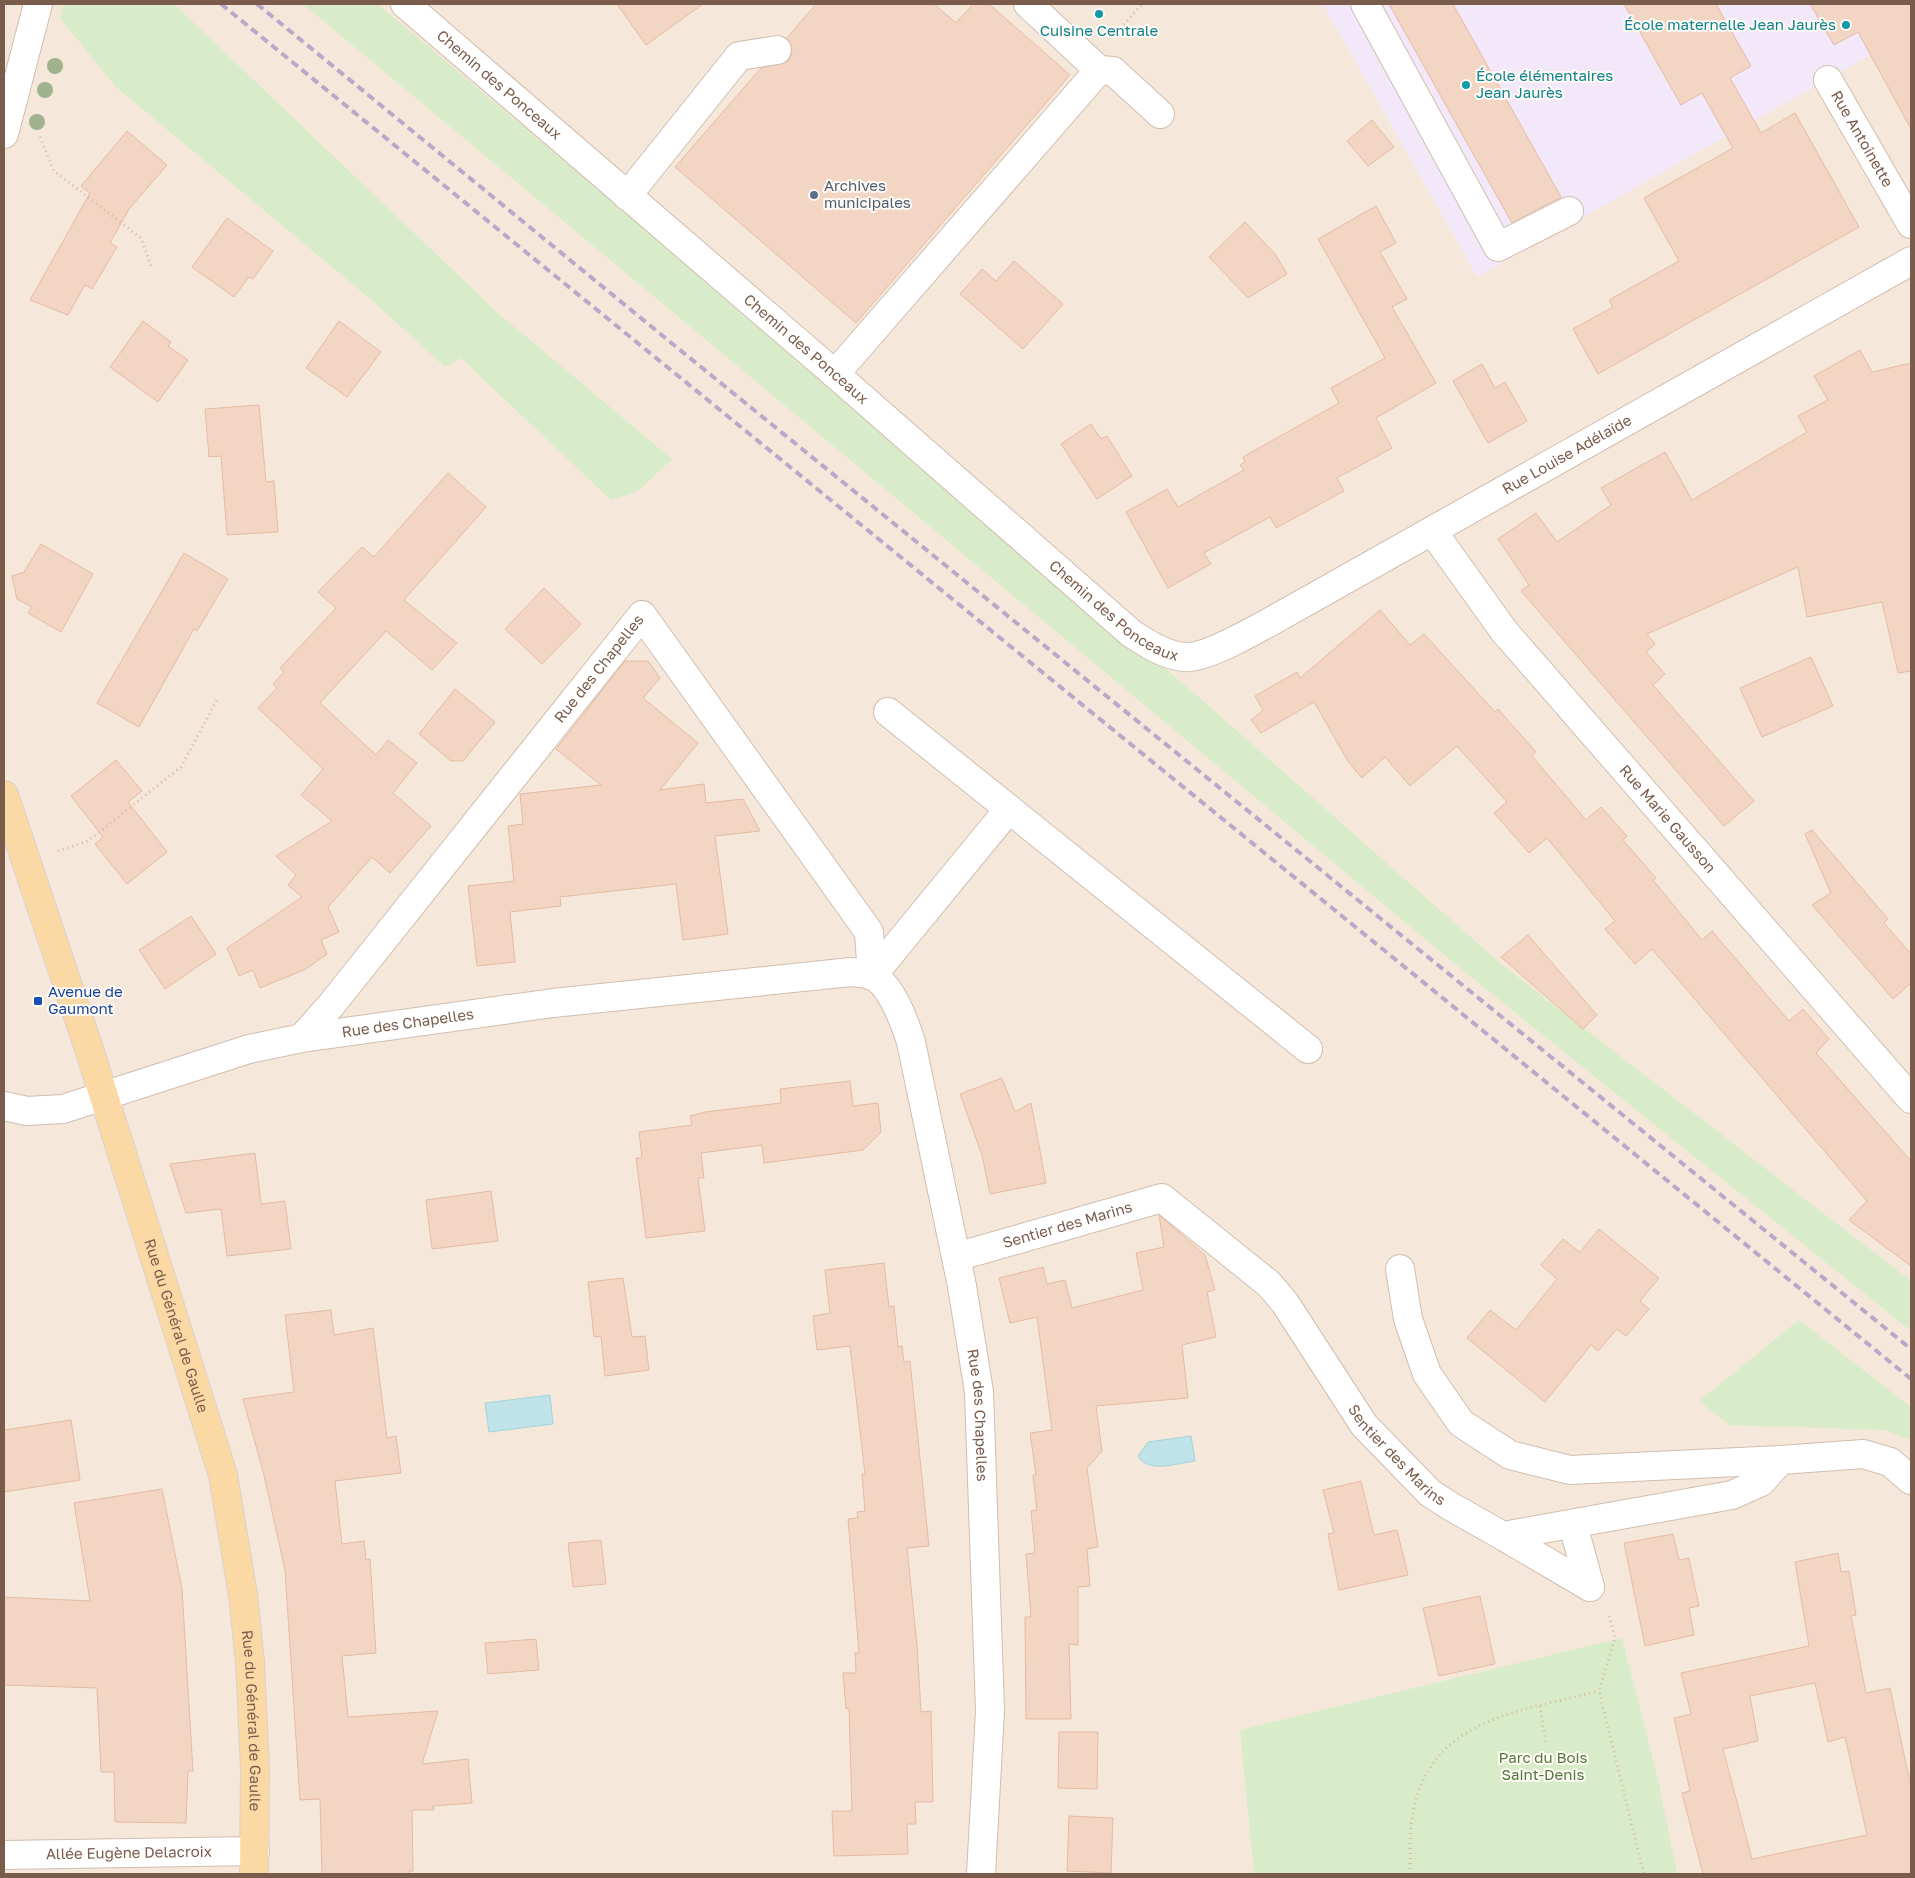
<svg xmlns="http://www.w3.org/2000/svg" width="1915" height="1878" font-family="'Golos Text',sans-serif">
	<rect width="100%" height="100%" fill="#fdf6ec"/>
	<rect fill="#f5e8da" x="4" y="4" width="1907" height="1870"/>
	<path fill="#f3e8fa" d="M1323,4H1911V32L1477,277Z"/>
	<g fill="#d8ecc9">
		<path d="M64,4H174L499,314L672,459L638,491L611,500L461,358L445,367L375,303L116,87L60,18Z"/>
		<path d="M303,4H378L1194,693L1501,964L1911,1281V1331L1466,973Z"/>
		<path d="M1799,1320L1911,1407V1440L1884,1430L1729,1425L1699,1401Z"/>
		<path d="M1622,1638L1659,1784L1677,1874H1254L1240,1730Z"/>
	</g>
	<g fill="#bfe3e8" stroke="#a5d3da">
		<path d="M550,1395L553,1424L489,1432L485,1403Z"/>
		<path d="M1191,1436L1195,1461C1178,1463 1148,1474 1138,1456L1148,1442Z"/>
	</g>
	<g fill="#f3d5c3" stroke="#e6bba3" fill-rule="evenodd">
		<path d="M617,4H703L646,45Z"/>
		<path d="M816,4H934L956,23L973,4H989L1070,75L856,323L675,167L761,68L787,62L791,56L792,48L787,38Z"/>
		<path d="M1389,4H1453L1561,197L1512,223Z"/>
		<path d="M1624,4H1716L1751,66L1730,78L1761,133L1795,113L1859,227L1598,374L1573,329L1613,307L1609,300L1679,261L1644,198L1733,148L1702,93L1681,105Z"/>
		<path d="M1810,4H1911V129L1858,32L1834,45Z"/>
		<path d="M1372,120L1394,147L1368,166L1347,141Z"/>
		<path d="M127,131L167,165L129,209L110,243L117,247L92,289L85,285L68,315L30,300L90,193L81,186Z"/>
		<path d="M1376,206L1396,243L1380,252L1407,299L1392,307L1436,383L1376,418L1392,448L1337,478L1344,491L1276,528L1270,517L1204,553L1211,564L1168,588L1126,512L1167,489L1178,507L1244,470L1240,465L1245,462L1243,457L1339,403L1331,388L1385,358L1318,239Z"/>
		<path d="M227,218L273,251L253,279L249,277L234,297L192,267Z"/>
		<path d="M1245,222L1275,254L1287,274L1248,298L1209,257Z"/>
		<path d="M1014,261L1063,304L1023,349L960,294L982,269L996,281Z"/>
		<path d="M143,321L171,342L168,346L188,360L158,402L110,367Z"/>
		<path d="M339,321L381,352L347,397L306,368Z"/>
		<path d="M1860,350L1872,372L1911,363V671L1898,673L1882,602L1807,617L1798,567L1647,634L1655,644L1646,652L1665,674L1653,685L1754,801L1724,826L1521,591L1529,585L1498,539L1536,513L1557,542L1611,505L1601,488L1665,452L1692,500L1807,432L1798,416L1828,400L1814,376Z"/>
		<path d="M1482,364L1495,388L1505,382L1527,421L1488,443L1453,381Z"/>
		<path d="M259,405L266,482L274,481L278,532L227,535L221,456L209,457L205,409Z"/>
		<path d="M1091,424L1101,439L1107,436L1132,476L1097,499L1061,444Z"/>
		<path d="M448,473L486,507L404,600L457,643L432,670L386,631L320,703L376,755L388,740L417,763L393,793L431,826L390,873L372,857L328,907L339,932L321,940L327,954L306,969L260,988L253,970L239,976L227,948L302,897L288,885L296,875L276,856L332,821L301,795L323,769L258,708L277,688L273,684L284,672L280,668L336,608L318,592L362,547L374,557Z"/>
		<path d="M41,544L93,574L61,632L28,613L32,607L17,599L12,576L24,572Z"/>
		<path d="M184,553L228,579L197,631L194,629L139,727L97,703Z"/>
		<path d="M544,588L581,624L542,664L505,629Z"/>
		<path d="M1380,610L1410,645L1424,634L1495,712L1498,709L1536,752L1532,756L1586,820L1601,807L1627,836L1623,840L1656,878L1653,880L1702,940L1712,931L1789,1021L1803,1009L1829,1039L1816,1053L1911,1161V1266L1849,1220L1867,1201L1652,949L1635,964L1605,929L1615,921L1547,838L1529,853L1494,813L1507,802L1457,746L1410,786L1385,757L1362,778L1349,763L1314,702L1261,733L1251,720L1263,710L1255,696L1297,672L1300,678Z"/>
		<path d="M1811,657L1833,706L1762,737L1740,688Z"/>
		<path d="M625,661H648L660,678L643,698L698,743L660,790L704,784L706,803L743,799L760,831L715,836L728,934L683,940L676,884L560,897L561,906L510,912L515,962L477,966L468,886L514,881L508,826L523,824L520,794L601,785L556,749Z"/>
		<path d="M455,689L495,722L463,761H451L419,734Z"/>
		<path d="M116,760L142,791L128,802L167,852L127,884L95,844L103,837L71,796Z"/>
		<path d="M1812,830L1888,919L1884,923L1911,954V983L1893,999L1812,905L1831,893L1805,834Z"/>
		<path d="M191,916L216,954L165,989L139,950Z"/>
		<path d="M1528,935L1597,1015L1583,1029L1501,957Z"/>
		<path d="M1002,1078L1015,1112L1031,1103L1046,1183L990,1194L982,1155L960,1094Z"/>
		<path d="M850,1081L853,1106L878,1103L881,1132L863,1150L764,1163L762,1145L701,1153L704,1178H698L705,1231L646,1238L636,1158H642L639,1132L692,1125L690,1116L705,1112L781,1103L780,1089Z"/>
		<path d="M255,1153L261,1204L285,1201L291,1249L227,1256L221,1209L186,1213L170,1164Z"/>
		<path d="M491,1191L498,1241L432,1249L426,1200Z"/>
		<path d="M1159,1215L1205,1255L1215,1290L1207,1292L1216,1337L1182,1345L1188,1398L1096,1406L1102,1451L1087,1468L1098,1547L1087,1549L1090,1586L1078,1587V1645L1069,1644L1071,1719H1026L1025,1617H1031L1026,1554L1035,1553L1031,1511L1037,1510L1033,1475H1036L1030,1433L1052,1430L1037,1317L1010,1323L999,1278L1043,1267L1047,1284L1065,1280L1072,1308L1143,1290L1136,1253L1164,1247Z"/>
		<path d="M1599,1229L1659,1278L1640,1301L1649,1309L1626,1336L1617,1329L1598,1351L1591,1345L1545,1402L1467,1338L1490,1310L1516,1330L1557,1279L1541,1265L1563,1239L1580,1252Z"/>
		<path d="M884,1263L889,1307L894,1306L898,1347L902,1346L904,1362L910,1361L929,1546L907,1548L917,1645L921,1712L931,1711L933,1802H915L916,1824H907L908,1854L834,1856L832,1811H852L849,1708L846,1709L843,1673H856L855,1653H859L848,1519L858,1518L857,1512L865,1511L862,1474H865L850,1346L817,1350L813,1316L830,1313L825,1270Z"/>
		<path d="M623,1278L632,1337L645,1336L649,1370L605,1376L601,1336L594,1337L588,1282Z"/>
		<path d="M331,1310L334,1335L373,1328L387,1438L396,1436L401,1473L335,1481L342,1544L364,1541L366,1560L370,1559L376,1653L342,1656L348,1717L438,1711L422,1764L468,1759L472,1803L433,1806L434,1810H412L413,1871H409V1874H322L320,1799L300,1800L285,1570L264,1475L243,1399L294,1392L285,1315Z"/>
		<path d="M71,1420L80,1480L4,1492V1430Z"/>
		<path d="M1361,1481L1374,1535L1397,1530L1408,1575L1339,1590L1328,1534L1334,1533L1323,1490Z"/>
		<path d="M162,1489L182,1589L193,1771H188L186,1823L115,1822L114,1772H101L97,1688L4,1685V1597L90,1601L74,1503Z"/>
		<path d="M1673,1534L1679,1560L1689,1558L1694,1583L1699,1606L1689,1608L1694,1635L1645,1646L1624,1543Z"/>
		<path d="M601,1540L606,1584L573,1587L568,1543Z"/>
		<path d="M1838,1553L1841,1572L1849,1571L1856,1615L1851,1616L1866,1693L1890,1688L1911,1787V1874H1703L1682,1793L1690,1791L1674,1718L1691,1714L1681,1673L1809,1646L1795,1562ZM1815,1683L1828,1742L1845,1737L1867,1835L1752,1859L1723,1749L1758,1741L1750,1696Z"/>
		<path d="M1480,1596L1495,1664L1439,1676L1423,1608Z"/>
		<path d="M536,1639L539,1670L488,1674L485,1643Z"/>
		<path d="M1059,1732H1098L1097,1789L1058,1788Z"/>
		<path d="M1069,1816L1113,1818L1111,1873L1067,1871Z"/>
	</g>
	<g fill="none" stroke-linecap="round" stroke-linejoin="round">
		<defs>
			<g id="minor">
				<path id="s1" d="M405,4L835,374L1132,634C1148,644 1164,655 1184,657C1207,660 1271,621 1293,609L1911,261"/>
				<path d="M1365,4L1498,247L1569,211"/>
				<path d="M1099,70L1113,71L1160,114"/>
				<path id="s2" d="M1828,80L1911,224"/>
				<path d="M4,134L38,4"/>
				<path d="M627,196L739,56L777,50"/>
				<path d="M835,374L1099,70L1028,4"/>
				<path id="s3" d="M1433,532L1504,631L1911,1099"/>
				<path d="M888,712L1308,1049"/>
				<path d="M872,976L1009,809"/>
				<path id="s4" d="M302,1038L332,1004L642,615L869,932L872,976"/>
				<path id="s5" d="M4,1106L27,1111L63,1109L249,1049L302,1038L553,1003L851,972C857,973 865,973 871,975C891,983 905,1023 911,1042L962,1286L979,1392L990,1711L981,1874"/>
				<path id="s6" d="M956,1257L1162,1198L1269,1284L1285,1303L1364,1425L1430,1493L1450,1506L1503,1536L1732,1495L1761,1482L1781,1460L1863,1454L1890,1462L1911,1480"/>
				<path d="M1400,1269L1408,1319L1427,1374L1461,1423L1510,1455L1570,1470L1781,1460"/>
				<path d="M1573,1525L1590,1587"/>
				<path d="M1503,1536L1590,1587"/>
				<path id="s7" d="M4,1855L255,1851"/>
			</g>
			<g id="major">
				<path id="s8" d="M4,795L90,1052L223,1475L243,1595L250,1662L255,1769L254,1874"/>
			</g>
		</defs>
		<use href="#minor" stroke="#d1beb0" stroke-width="30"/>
		<use href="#major" stroke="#dad1cd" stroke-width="30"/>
		<g stroke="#d9b8a5" stroke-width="3" stroke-dasharray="1 4" stroke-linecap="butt">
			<path d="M1114,36L1142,4"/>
			<path d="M40,137L54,171L141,238L152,269"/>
			<path d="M58,851L88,841L181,767L218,698"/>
			<path d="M1609,1616L1615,1638L1599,1691L1644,1874"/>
			<path d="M1540,1706L1546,1743"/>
			<path d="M1410,1874C1410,1854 1409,1833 1413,1813C1430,1718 1521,1711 1599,1691"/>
		</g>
		<use href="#minor" stroke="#fff" stroke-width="28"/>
		<use href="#major" stroke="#fbd9a5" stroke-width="28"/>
		<g stroke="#b9a8c9" stroke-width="4" stroke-dasharray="8 5" stroke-linecap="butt">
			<path d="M221,4L1911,1379"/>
			<path d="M257,4L669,341L1911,1349"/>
		</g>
	</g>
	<g fill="#a0b28e">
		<circle cx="55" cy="66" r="8"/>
		<circle cx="45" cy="90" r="8"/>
		<circle cx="37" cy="122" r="8"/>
	</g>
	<g fill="#0f9aa8" stroke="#fffaf3" stroke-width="2">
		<circle cx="1099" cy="14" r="5"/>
		<circle cx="1846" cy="25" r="5"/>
		<circle cx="1466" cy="85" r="5"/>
	</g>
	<circle fill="#5c6f8a" stroke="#fffaf3" stroke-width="2" cx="814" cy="195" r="5"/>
	<rect fill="#1a4fb4" stroke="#fffaf3" stroke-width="2" x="33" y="996" width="10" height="10" rx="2.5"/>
	<g text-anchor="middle" stroke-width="4" stroke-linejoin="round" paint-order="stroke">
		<g font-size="15" fill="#0d838f" stroke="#fffaf3" text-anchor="end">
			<text x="1836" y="30">École maternelle Jean Jaurès</text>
			<text x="1099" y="36" text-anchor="middle">Cuisine Centrale</text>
			<text x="1476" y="81" text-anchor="start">École élémentaires<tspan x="1476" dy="17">Jean Jaurès</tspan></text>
		</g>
		<g font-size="15" fill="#7a5c4d" stroke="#fffaf3">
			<text dy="5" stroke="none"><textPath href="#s1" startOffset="124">Chemin des Ponceaux</textPath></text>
			<text dy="5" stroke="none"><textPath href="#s2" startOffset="68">Rue Antoinette</textPath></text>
			<text dy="5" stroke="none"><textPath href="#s1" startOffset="529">Chemin des Ponceaux</textPath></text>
			<text dy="5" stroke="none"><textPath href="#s1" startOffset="1454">Rue Louise Adélaïde</textPath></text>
			<text dy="5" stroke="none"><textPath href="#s1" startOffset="934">Chemin des Ponceaux</textPath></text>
			<text dy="5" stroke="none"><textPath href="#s4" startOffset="474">Rue des Chapelles</textPath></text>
			<text dy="5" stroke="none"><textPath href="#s3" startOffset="371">Rue Marie Gausson</textPath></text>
			<text dy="5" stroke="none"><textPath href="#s5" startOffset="416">Rue des Chapelles</textPath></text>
			<text dy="5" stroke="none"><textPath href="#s6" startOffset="116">Sentier des Marins</textPath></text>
			<text dy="5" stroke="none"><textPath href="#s8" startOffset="558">Rue du Général de Gaulle</textPath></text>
			<text dy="5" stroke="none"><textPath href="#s5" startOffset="1342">Rue des Chapelles</textPath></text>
			<text dy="5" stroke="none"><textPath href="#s6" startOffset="566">Sentier des Marins</textPath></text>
			<text dy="5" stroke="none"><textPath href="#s8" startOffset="962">Rue du Général de Gaulle</textPath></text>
			<text dy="5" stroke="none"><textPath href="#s7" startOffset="125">Allée Eugène Delacroix</textPath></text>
		</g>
		<g font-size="15" fill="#4e5e75" stroke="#fffaf3" text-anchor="start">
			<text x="824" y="191">Archives<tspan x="824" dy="17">municipales</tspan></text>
		</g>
		<g font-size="15" fill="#164399" stroke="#fffaf3" text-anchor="start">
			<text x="48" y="997">Avenue de<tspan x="48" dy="17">Gaumont</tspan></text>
		</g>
		<g font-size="15" fill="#537a41" stroke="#fffaf3">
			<text x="1543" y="1763">Parc du Bois<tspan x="1543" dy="17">Saint-Denis</tspan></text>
		</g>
	</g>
	<rect width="1915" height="1878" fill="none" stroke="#7a5c4d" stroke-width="10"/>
</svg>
